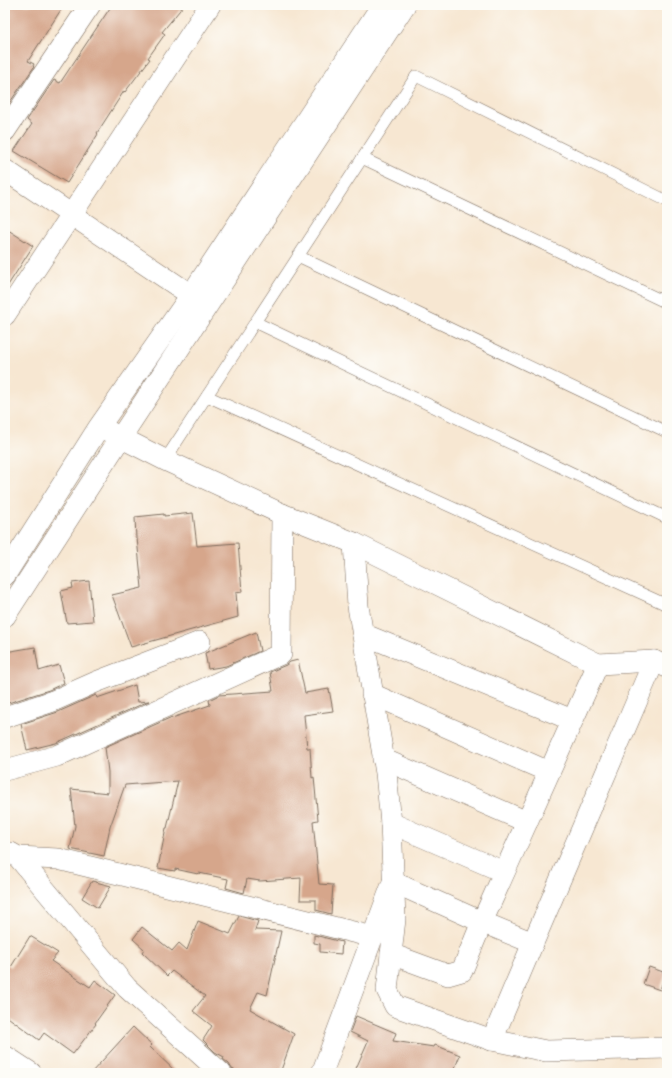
<svg xmlns="http://www.w3.org/2000/svg" width="672" height="1078" font-family="'IM FELL Great Primer',serif">
	<rect width="100%" height="100%" fill="#fdfcf7"/>
	<filter id="ink" filterUnits="userSpaceOnUse"><feTurbulence type="fractalNoise" baseFrequency=".025" numOctaves="2"/><feDisplacementMap in="SourceGraphic" scale="8" xChannelSelector="R" yChannelSelector="G"/><feConvolveMatrix kernelMatrix="1 2 1 2 8 2 1 2 1" color-interpolation-filters="sRGB"/></filter>
	<filter id="wash" filterUnits="userSpaceOnUse"><feTurbulence type="fractalNoise" baseFrequency=".012" numOctaves="4" result="noise"/><feDisplacementMap in="SourceGraphic" scale="16" xChannelSelector="R" yChannelSelector="G"/><feGaussianBlur stdDeviation="0.9" result="paint"/><feColorMatrix in="noise" values="0 0 0 0 0 0 0 0 0 0 0 0 0 0 0 0 0 1.4 0 .05"/><feComposite in="paint" operator="in"/></filter>
	<g filter="url(#wash)">
		<rect width="100%" height="100%" fill="#f7e7d2"/>
		<g id="blocks">
			<g fill="#d6a68b">
				<path d="M5,5H64L28,61L34,64L33,66L34,67L8,105L5,103Z"/>
				<path d="M112,5H184L162,32L165,34L148,58L150,59L125,92L124,91L97,133L98,134L67,183L14,151L32,124L27,120L54,80L60,83Z"/>
				<path d="M5,228L33,246L5,290Z"/>
				<path d="M193,513L197,546L238,543L242,592L236,593L238,617L131,647L112,595L142,588L137,538L136,539L135,517L164,514V516Z"/>
				<path d="M89,581L93,621L67,623L61,591L73,588L72,583Z"/>
				<path d="M256,632L260,651L226,666L208,669L205,653Z"/>
				<path d="M35,647L39,671L59,665L64,683L49,690L5,704V652Z"/>
				<path d="M298,660L305,693L329,689L333,711L304,715L307,748H310L312,778L314,777L318,820L313,821L319,884L333,885L331,914L316,910V900H300L301,878L260,881L247,879L244,893L226,888L228,879L199,873L198,874L175,869V871L158,868L166,828H167L178,781L125,785L110,827L104,856L70,849L75,826L71,789L108,793V772L105,747L172,717V718L210,705L209,700L219,695L273,691L270,672L286,665L290,662Z"/>
				<path d="M135,685L138,702L149,701L56,743L27,750L21,724L58,712L96,695L97,698Z"/>
				<path d="M92,881L111,886L98,908L82,898Z"/>
				<path d="M239,916L258,921L255,930L281,931L267,995L258,992L250,1009L294,1034L280,1073H240L232,1069L229,1064L223,1059L224,1057L215,1052L203,1040L212,1026L193,1011L205,996L172,971L167,976L142,952L144,949L133,939L142,927L172,951L179,943L187,950L198,921L230,934Z"/>
				<path d="M314,935L342,942L341,954L320,952V944L314,943Z"/>
				<path d="M30,936L58,953L51,961L90,987L95,980L115,995L95,1023L96,1024L73,1054L44,1033L39,1040L5,1015V963L11,967Z"/>
				<path d="M649,967L666,973L660,990L643,984Z"/>
				<path d="M356,1016L396,1033L393,1041L434,1047L435,1045L460,1055L453,1073H354L368,1041L350,1032Z"/>
				<path d="M133,1027L152,1045L150,1047L177,1073H91Z"/>
			</g>
		</g>
	</g>
	<g filter="url(#ink)">
		<use href="#blocks" fill-opacity="0" stroke="#7d6c5d" stroke-width="1"/>
		<g fill="none" stroke-linecap="round" stroke-linejoin="round">
			<defs>
				<g id="lane">
					<path d="M362,158L667,303"/>
					<path d="M298,256L667,432"/>
					<path d="M255,322L667,518"/>
					<path d="M207,396L667,605"/>
					<path d="M165,460L416,76L667,201"/>
				</g>
				<g id="street">
					<path d="M5,131L90,5"/>
					<path d="M5,170L191,295"/>
					<path d="M5,315L210,5"/>
					<path d="M108,431L165,460L282,514L354,543L598,664L654,661L667,667"/>
					<path d="M354,543L358,606L386,773L391,823L395,919L387,990L395,1006L492,1040L546,1051L667,1048"/>
					<path d="M5,575L99,427L191,295L382,5"/>
					<path d="M5,616L121,437L405,5"/>
					<path d="M363,634L572,720"/>
					<path d="M372,694L549,772"/>
					<path d="M5,717L53,701L96,682L200,642"/>
					<path d="M383,759L527,822"/>
					<path d="M5,770L57,756L281,654L282,514"/>
					<path d="M391,823L504,872"/>
					<path d="M11,853L18,857L127,988L221,1073"/>
					<path d="M18,857L58,859L373,937"/>
					<path d="M391,954L448,975L462,971L482,922L598,664"/>
					<path d="M492,1040L533,943L654,661"/>
					<path d="M5,1056L31,1073"/>
					<path d="M322,1073L393,882L482,922L533,943"/>
				</g>
			</defs>
			<use href="#lane" stroke="#7d6c5d" stroke-width="12"/>
			<use href="#street" stroke="#7d6c5d" stroke-width="22"/>
			<use href="#lane" stroke="#fff" stroke-width="11"/>
			<use href="#street" stroke="#fff" stroke-width="21"/>
		</g>
	</g>
	<rect width="672" height="1078" fill="none" stroke="#fdfcf7" stroke-width="20"/>
</svg>
